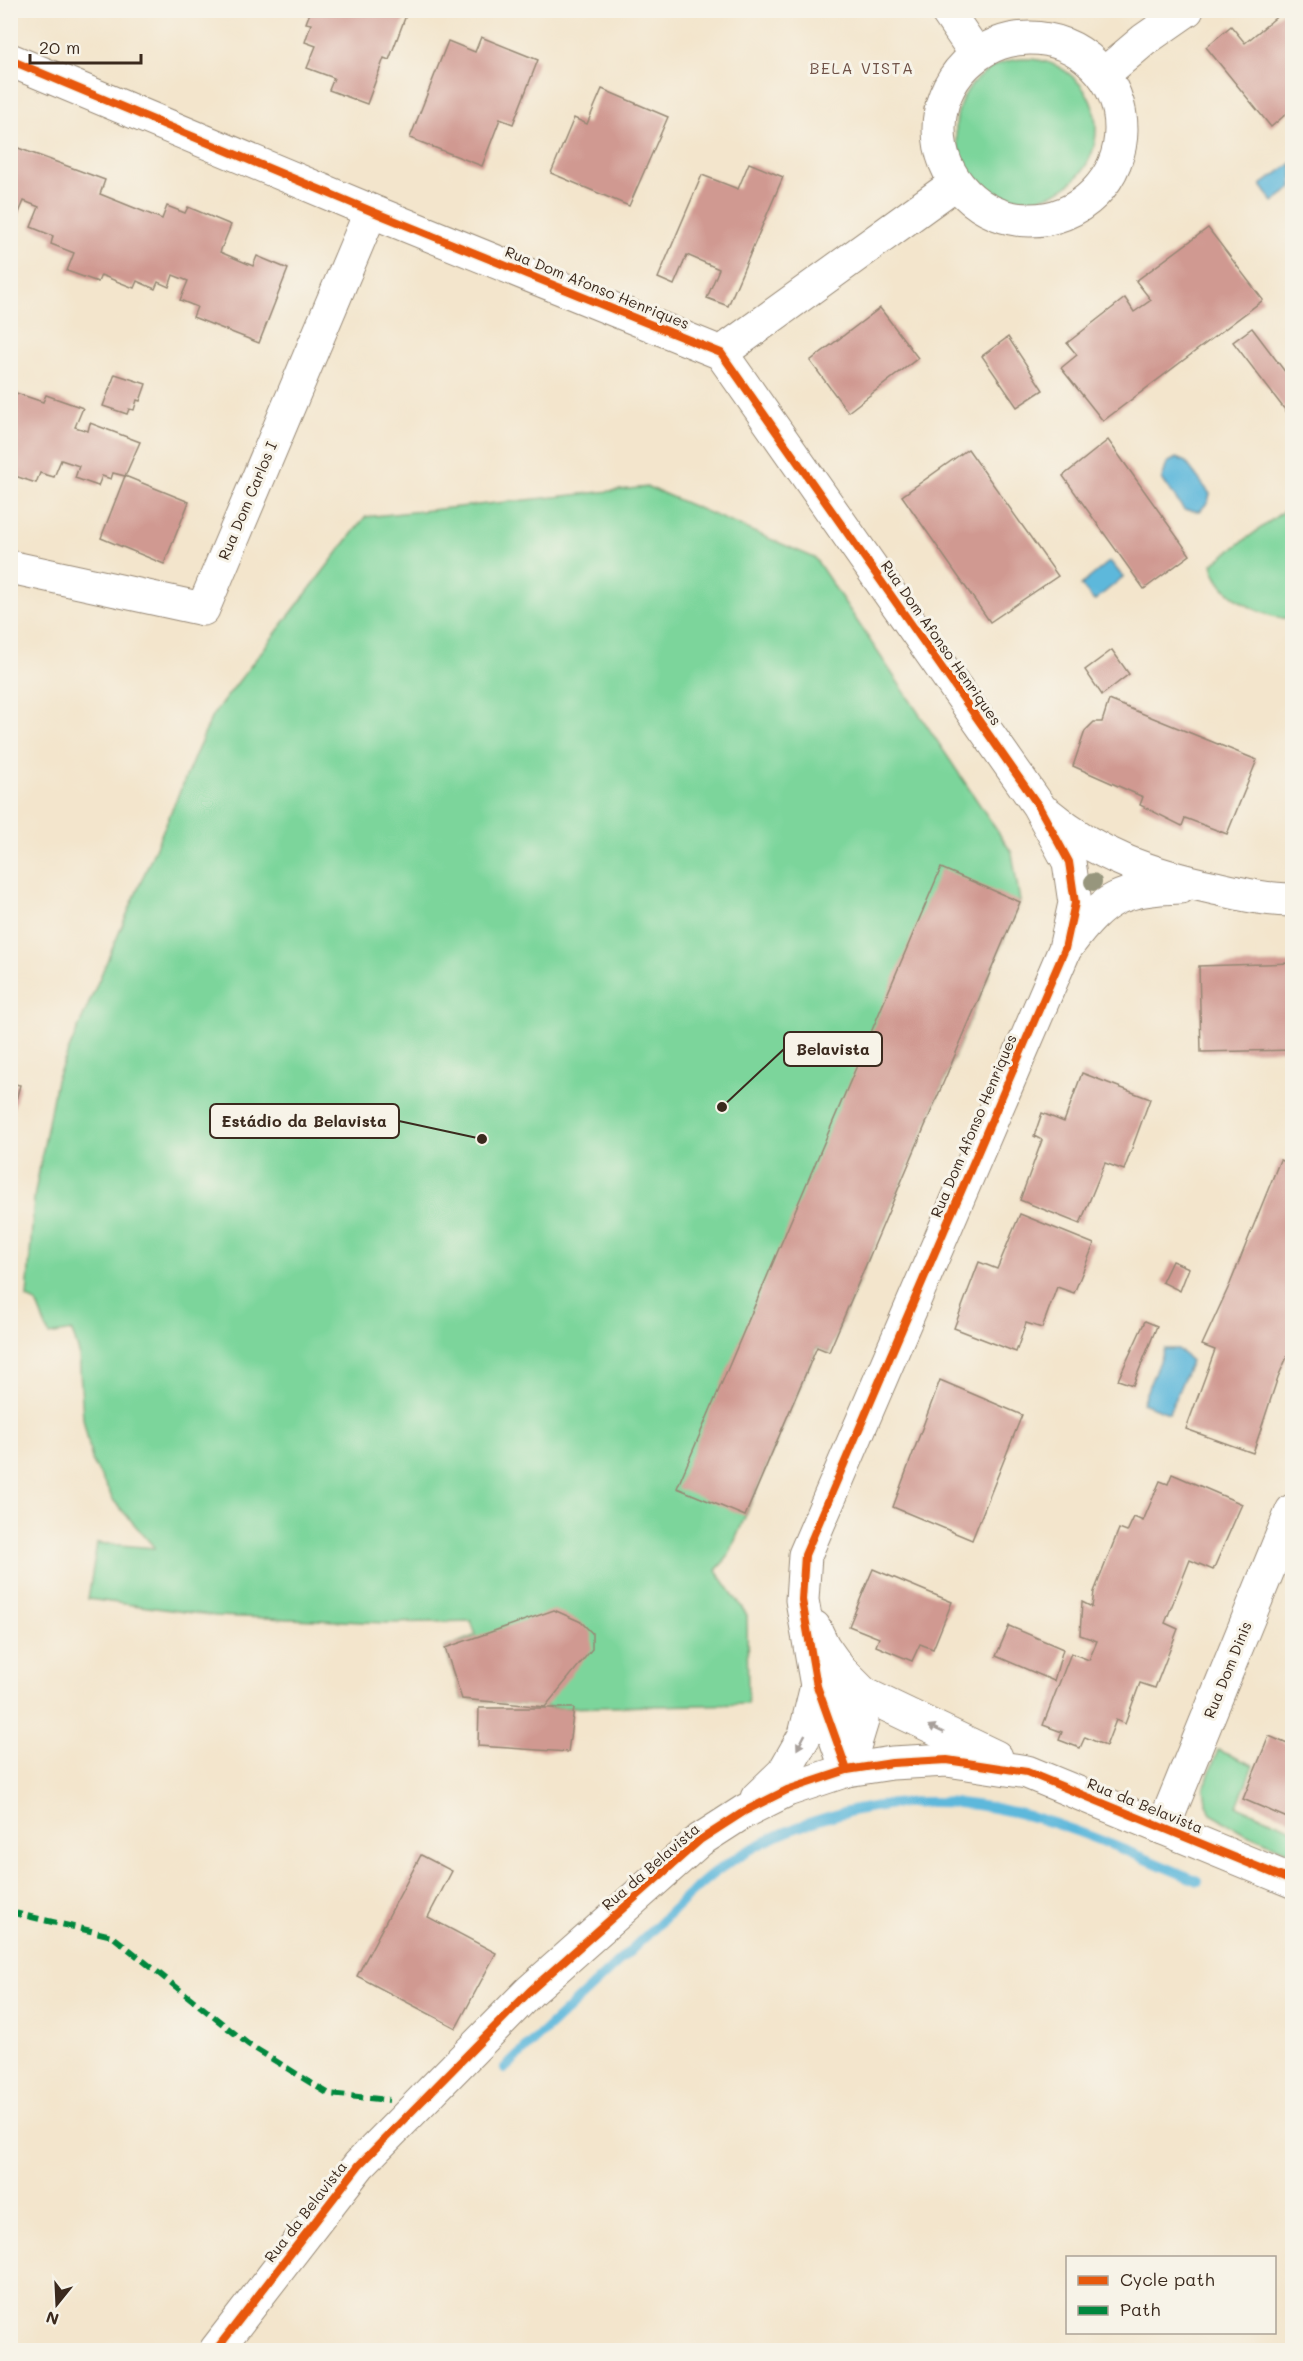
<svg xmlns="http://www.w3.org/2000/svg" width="1303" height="2361" font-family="Mali,sans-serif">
	<rect width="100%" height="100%" fill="#f7f3e8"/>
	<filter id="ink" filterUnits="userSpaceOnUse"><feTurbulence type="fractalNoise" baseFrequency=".0167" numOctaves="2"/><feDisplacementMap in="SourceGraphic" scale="12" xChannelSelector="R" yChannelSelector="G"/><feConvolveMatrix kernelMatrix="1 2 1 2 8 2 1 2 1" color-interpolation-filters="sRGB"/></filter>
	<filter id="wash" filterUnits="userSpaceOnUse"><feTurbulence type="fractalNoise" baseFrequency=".008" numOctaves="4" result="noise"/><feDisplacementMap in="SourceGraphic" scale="24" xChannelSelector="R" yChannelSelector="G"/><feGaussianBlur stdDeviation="1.35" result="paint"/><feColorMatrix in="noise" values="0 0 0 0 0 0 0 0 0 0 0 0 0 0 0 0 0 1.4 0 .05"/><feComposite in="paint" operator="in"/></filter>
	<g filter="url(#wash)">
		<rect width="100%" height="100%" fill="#f3e5cc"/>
		<g fill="#7cd59b" stroke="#5c805c" stroke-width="1.5">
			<circle cx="1026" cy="129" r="70"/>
			<path d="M648,487L815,558L1012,853L1020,902L829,1352L817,1347L728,1557L716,1570L747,1615L748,1704L560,1708L462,1699L445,1648L476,1635L471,1621L388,1623L216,1616L88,1599L97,1543L155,1548L114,1501L92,1460L83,1418L79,1353L72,1331L49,1335L36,1302L27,1298L34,1198L56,1080L212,716L365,517Z"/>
			<path d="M1292,505V619C1263,618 1218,596 1212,564Z"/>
			<path d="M1218,1750L1253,1765L1237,1806L1292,1829V1853L1243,1832L1211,1814L1206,1801L1204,1788Z"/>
		</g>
		<g fill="#5db8db" stroke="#4c717c" stroke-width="1.5">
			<path d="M1292,163V188L1273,202L1261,185Z"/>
			<path d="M1176,458L1186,462L1210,494L1208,502L1200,511L1184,510L1162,479L1167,463Z"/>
			<path d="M1110,561L1123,577L1094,601L1081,585Z"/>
			<path d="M1164,1349H1178L1191,1361L1169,1413L1142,1403Z"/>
		</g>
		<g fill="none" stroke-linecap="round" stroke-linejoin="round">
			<path stroke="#5db8db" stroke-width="10" d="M505,2068C552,2024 600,1979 647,1935C671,1913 695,1886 721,1868C798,1814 901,1790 994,1808C1065,1821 1132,1854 1198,1881"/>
		</g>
		<g id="blocks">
			<g fill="#d09991">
				<path d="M311,10H408L389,60L384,58L367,104L329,90L334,78L307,68L316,46L305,42L311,24L306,23Z"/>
				<path d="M1285,10H1292V109L1271,127L1206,47L1231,26L1245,43Z"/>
				<path d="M481,37L538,60L513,124L500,119L482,166L410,138L448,41L475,52Z"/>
				<path d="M602,89L668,117L629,206L551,173L574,118L587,124Z"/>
				<path d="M10,145L105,180L100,194L162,219L167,206L185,213L188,207L231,225L220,252L253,266L257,256L288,269L259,343L193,317L197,307L180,300L188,281L173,275L169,287L158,282L155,289L137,281L134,288L101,275L98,282L67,271L74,253L51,244L53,236L31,227L39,207L24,201L10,234Z"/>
				<path d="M749,163L783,177L728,306L707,298L719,269L687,255L674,285L658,278L702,175L738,189Z"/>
				<path d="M1208,228L1263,300L1103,421L1061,368L1077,355L1067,343L1125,298L1134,312L1151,300L1136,281Z"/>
				<path d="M880,308L918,358L848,412L810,361Z"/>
				<path d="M1252,328L1292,381V419L1233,342Z"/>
				<path d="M1008,337L1043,390L1017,407L982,356Z"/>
				<path d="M115,374L146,384L140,401L137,400L134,410L129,409L127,414L103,406Z"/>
				<path d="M16,393L43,402L46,395L83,408L75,427L88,431L90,423L140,442L125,476L113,473L111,479L102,476L98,486L75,478L79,466L61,460L54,477L40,473L36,483L15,476L16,470L10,468V406Z"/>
				<path d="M1108,440L1190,555L1144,589L1063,476Z"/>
				<path d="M968,449L1058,576L990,622L902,496Z"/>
				<path d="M125,476L189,502L164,564L101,538Z"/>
				<path d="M1112,650L1129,674L1102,695L1085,670Z"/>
				<path d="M1109,700L1257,760L1227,834L1185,818L1182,826L1140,805L1143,797L1073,766L1085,731L1094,722H1102Z"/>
				<path d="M941,868L1020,902L829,1352L817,1347L745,1516L677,1488Z"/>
				<path d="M1292,963V1050L1201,1052L1199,966Z"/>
				<path d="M1082,1073L1150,1099L1124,1170L1105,1163L1080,1224L1020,1200L1042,1140L1034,1136L1042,1113L1064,1122Z"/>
				<path d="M10,1083L20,1085L11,1118H10Z"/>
				<path d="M1280,1160L1292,1165V1346L1278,1377L1253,1453L1186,1429L1215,1350L1202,1345L1230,1284Z"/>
				<path d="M1020,1214L1094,1244L1074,1293L1057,1287L1042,1328L1026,1323L1016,1352L954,1328L979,1262L997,1269Z"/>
				<path d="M1172,1261L1189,1268L1180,1291L1162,1282Z"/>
				<path d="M1145,1321L1157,1326L1133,1385L1118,1380Z"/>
				<path d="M940,1380L1022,1415L972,1540L893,1507Z"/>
				<path d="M1172,1474L1242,1504L1213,1570L1190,1560L1165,1623L1178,1629L1155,1688L1140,1683L1125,1724L1116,1720L1106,1746L1085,1737L1080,1748L1059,1740L1062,1732L1043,1725L1071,1653L1089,1660L1097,1641L1080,1635L1082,1602L1092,1607L1094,1592L1119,1529L1127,1532L1134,1517L1143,1521L1160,1481L1168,1484Z"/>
				<path d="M873,1569L952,1602L933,1649L920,1644L912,1661L876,1646L879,1638L849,1626Z"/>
				<path d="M554,1610L581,1622L592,1633V1649L545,1707L462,1699L445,1648Z"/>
				<path d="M1009,1626L1063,1649L1054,1681L996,1656Z"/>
				<path d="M479,1708H574L568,1752L478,1746Z"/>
				<path d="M1269,1736L1292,1746V1820L1243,1799Z"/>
				<path d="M421,1855L452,1871L428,1917L496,1953L456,2028L357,1976Z"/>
			</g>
		</g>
	</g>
	<g filter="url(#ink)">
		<use href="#blocks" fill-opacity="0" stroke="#978875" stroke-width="1.5"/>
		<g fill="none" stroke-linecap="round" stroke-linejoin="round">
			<defs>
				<g id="minor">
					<path d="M946,10L976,54"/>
					<circle cx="1030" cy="129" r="91"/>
					<path d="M10,60L371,211L721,353L1038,805L1069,862L1075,903L1065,949L805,1555L802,1600L817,1686L847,1770"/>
					<path d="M1104,74L1144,40L1187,10"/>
					<path d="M721,353L956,183"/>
					<path d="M10,567L203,609L371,211"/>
					<path d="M1048,814C1097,856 1153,875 1215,888C1241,894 1266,900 1292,900"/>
					<path d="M1068,945C1104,897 1121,889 1181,887"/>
					<path d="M814,1627L823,1646L840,1670L864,1694L996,1757"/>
					<path d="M844,1679L862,1721L847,1770"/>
					<path d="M757,1798L784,1772L805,1735L817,1686"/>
					<path d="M1163,1828L1292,1511"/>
					<path d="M216,2350L359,2165L530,1991L700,1840L745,1811L787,1790L847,1770L892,1763L947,1760L1027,1772L1292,1881"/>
				</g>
			</defs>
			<use href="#minor" stroke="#978875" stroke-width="35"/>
			<use href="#minor" stroke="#fff" stroke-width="33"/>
			<path stroke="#00873e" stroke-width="6" stroke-dasharray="12 6" stroke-linecap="butt" d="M10,1912L112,1936L248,2044L329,2094L389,2100"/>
			<defs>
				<g id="cycleway">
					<path d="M10,60L371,211L721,353L1038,805L1069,862L1075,903L1065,949L805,1555L802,1600L817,1686L847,1770"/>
					<path d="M216,2350L359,2165L530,1991L700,1840L745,1811L787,1790L847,1770L892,1763L947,1760L1027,1772L1292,1881"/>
				</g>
			</defs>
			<use href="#cycleway" stroke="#f7f3e8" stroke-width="11"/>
			<use href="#cycleway" stroke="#e8590c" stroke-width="8"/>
		</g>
		<circle fill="#97967d" cx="1093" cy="882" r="9"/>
		<defs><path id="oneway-solid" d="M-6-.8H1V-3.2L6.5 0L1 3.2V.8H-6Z" transform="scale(1.5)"/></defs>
		<g fill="#a79f9a">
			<use href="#oneway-solid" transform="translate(936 1729) rotate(-155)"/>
			<use href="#oneway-solid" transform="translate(801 1742) rotate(118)"/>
		</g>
	</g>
	<g text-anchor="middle" stroke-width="6" stroke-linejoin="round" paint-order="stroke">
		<g font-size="15" fill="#3b2a1e" stroke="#f7f3e8">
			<text transform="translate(597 288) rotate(22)" y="5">Rua Dom Afonso Henriques</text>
			<text transform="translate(248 501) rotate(-67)" y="5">Rua Dom Carlos I</text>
			<text transform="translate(941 643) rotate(55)" y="5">Rua Dom Afonso Henriques</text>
			<text transform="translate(974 1126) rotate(-67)" y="5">Rua Dom Afonso Henriques</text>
			<text transform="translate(1228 1670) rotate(-68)" y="5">Rua Dom Dinis</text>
			<text transform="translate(1145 1806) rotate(22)" y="5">Rua da Belavista</text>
			<text transform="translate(651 1867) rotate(-41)" y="5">Rua da Belavista</text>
			<text transform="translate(306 2212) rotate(-52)" y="5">Rua da Belavista</text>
		</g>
		<g font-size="16" letter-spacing="1.5" fill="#6f5146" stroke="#f7f3e8">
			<text x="862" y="74">BELA VISTA</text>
		</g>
	</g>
	<path fill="none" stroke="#3b2a1e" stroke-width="2" d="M722 1107L784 1049M482 1139L399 1121"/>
	<g fill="#3b2a1e" stroke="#f7f3e8" stroke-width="2">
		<circle cx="722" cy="1107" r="6"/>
		<circle cx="482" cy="1139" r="6"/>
	</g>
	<g fill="#f7f3e8" stroke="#3b2a1e" stroke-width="2">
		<rect x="784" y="1032" width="98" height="34" rx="6"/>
		<rect x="210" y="1104" width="189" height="34" rx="6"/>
	</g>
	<g font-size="16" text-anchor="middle" font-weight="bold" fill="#3b2a1e">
		<text x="833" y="1055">Belavista</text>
		<text x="304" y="1127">Estádio da Belavista</text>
	</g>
	<rect width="1303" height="2361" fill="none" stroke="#f7f3e8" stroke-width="36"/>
	<rect x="1066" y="2256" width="210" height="78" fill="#f7f3e8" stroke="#aca397" stroke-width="1.5"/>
	<rect x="1078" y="2276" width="30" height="9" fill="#e8590c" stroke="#aca397" stroke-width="1.5"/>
	<text x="1120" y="2286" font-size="18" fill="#3b2a1e">Cycle path</text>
	<rect x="1078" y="2306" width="30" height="9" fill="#00873e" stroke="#aca397" stroke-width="1.5"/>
	<text x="1120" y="2316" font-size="18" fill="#3b2a1e">Path</text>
	<g transform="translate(57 2304) rotate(198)" stroke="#f7f3e8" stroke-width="4.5" paint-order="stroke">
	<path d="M0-4.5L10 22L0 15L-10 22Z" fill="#3b2a1e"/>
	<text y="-9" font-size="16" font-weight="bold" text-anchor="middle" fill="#3b2a1e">N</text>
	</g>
	<path d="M30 54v9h111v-9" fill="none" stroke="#3b2a1e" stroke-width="3"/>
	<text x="39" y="54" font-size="18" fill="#3b2a1e" stroke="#f7f3e8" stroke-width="4.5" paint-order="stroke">20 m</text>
</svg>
